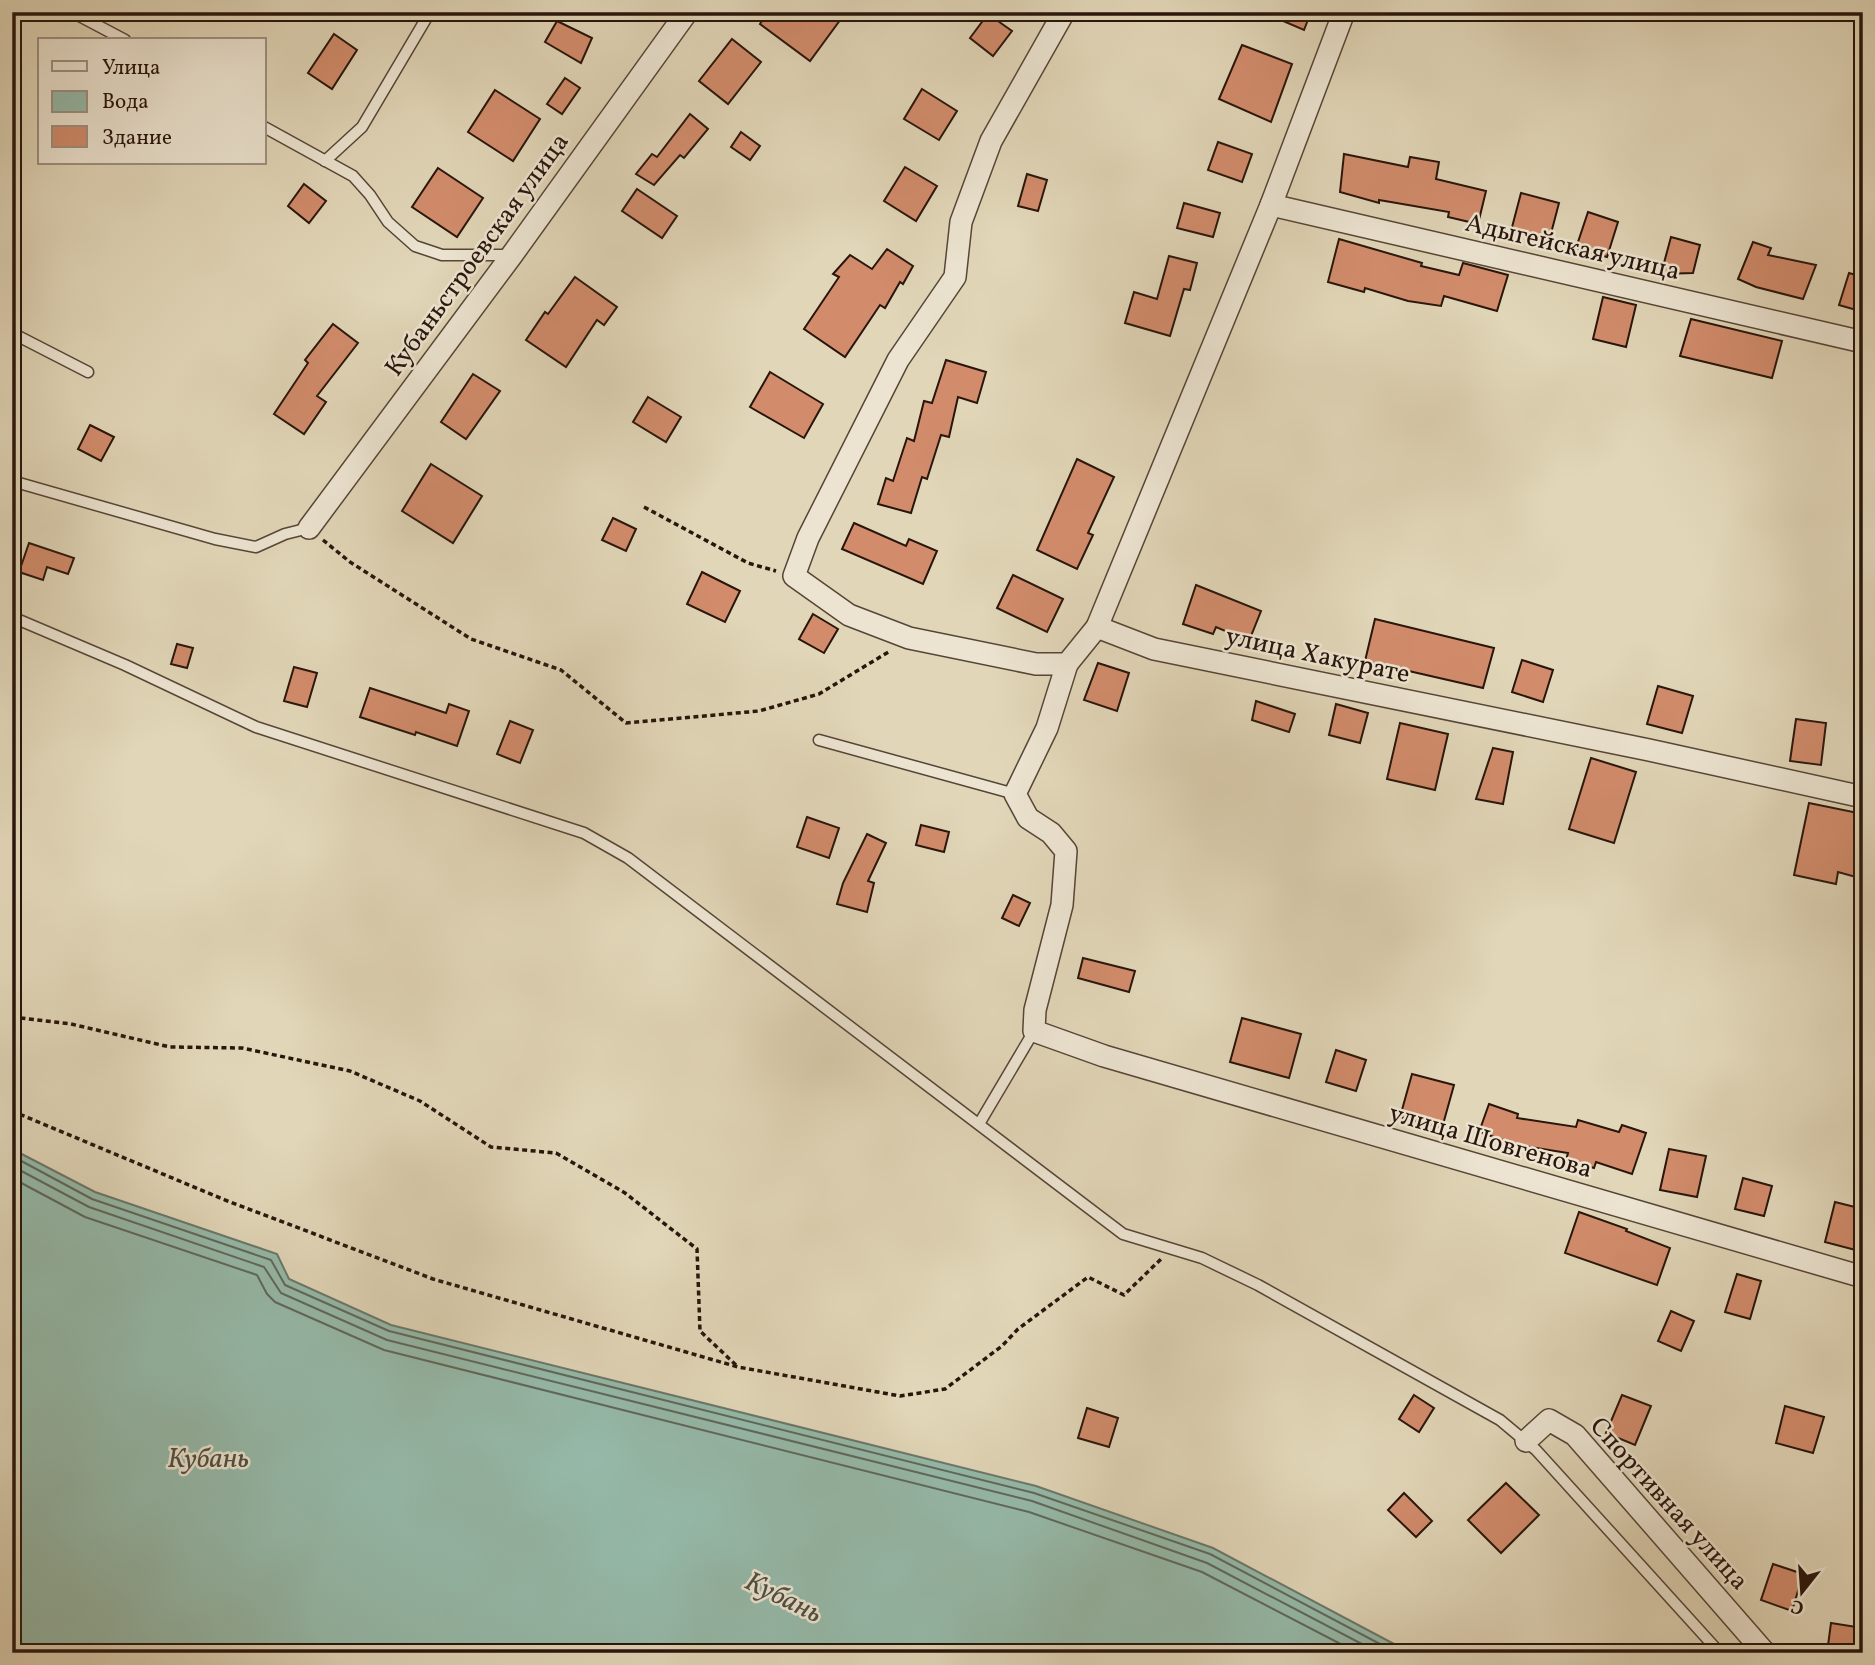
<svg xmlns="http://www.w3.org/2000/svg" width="1875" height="1665" font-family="Vollkorn,serif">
	<rect width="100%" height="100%" fill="#e1d6b8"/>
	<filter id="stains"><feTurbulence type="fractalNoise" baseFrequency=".00286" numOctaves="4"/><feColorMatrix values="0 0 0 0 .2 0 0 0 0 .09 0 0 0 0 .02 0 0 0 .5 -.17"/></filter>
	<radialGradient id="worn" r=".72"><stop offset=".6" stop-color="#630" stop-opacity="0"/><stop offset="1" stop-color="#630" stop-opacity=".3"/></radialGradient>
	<path fill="#95baaa" stroke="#69786b" stroke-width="2" d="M12,1149L95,1192L277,1254L289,1279L391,1325L1036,1486L1213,1548L1411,1653H12Z"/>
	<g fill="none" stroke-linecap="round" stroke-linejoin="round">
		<g stroke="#5e685b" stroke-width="2">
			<path d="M12,1156L92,1199L271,1260L285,1285L389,1331L1034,1493L1210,1554L1397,1653"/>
			<path d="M12,1166L89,1207L264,1267L281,1293L387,1340L1032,1501L1207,1563L1379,1653"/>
			<path d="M12,1178L85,1217L257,1275L267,1294L275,1302L384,1350L1029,1512L1202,1572L1358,1653"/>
		</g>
	</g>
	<g fill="#d28c6c" stroke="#28150c" stroke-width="2">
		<path d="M768,12H846L810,61L760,24Z"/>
		<path d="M1262,12H1311L1304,30Z"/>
		<path d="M988,14L1012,31L993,56L970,38Z"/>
		<path d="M557,21L592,38L581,63L545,42Z"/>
		<path d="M334,34L357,50L332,89L308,73Z"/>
		<path d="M732,39L761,62L728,104L699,81Z"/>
		<path d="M1242,45L1292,64L1271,122L1219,99Z"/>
		<path d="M565,78L580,88L562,114L547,104Z"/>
		<path d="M922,89L957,111L939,140L904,119Z"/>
		<path d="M495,90L540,119L513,161L468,132Z"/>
		<path d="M690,114L708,129L684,158L680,155L654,185L636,174L652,154L657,157Z"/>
		<path d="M741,132L760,146L750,160L731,147Z"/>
		<path d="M1218,142L1252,154L1242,182L1208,170Z"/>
		<path d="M1344,154L1408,167L1410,157L1439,162L1436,179L1486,191L1478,224L1448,217L1449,212L1379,200V203L1340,192Z"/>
		<path d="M905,167L937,186L916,221L884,201Z"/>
		<path d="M438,168L483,198L457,237L412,207Z"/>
		<path d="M1027,174L1047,180L1038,211L1018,206Z"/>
		<path d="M304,184L326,201L309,223L288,206Z"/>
		<path d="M637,189L677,216L662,238L622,211Z"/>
		<path d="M1521,193L1559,203L1549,241L1511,231Z"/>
		<path d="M1184,203L1220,213L1213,237L1177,228Z"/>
		<path d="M1588,212L1618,222L1607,257L1576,248Z"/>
		<path d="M1671,237L1700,245L1693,273L1661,274Z"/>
		<path d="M1339,239L1422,263L1421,266L1459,275L1463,263L1508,275L1497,311L1444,296L1441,306L1408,301L1365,288L1364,292L1328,282Z"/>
		<path d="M1753,242L1771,248L1768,255L1816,265L1803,299L1756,287L1738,279Z"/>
		<path d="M887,249L913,266L903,284L900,282L885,308L880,305L845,357L804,329L839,277L833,274L850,255L872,269Z"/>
		<path d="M1169,256L1197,263L1190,290L1184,289L1170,336L1125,323L1134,292L1157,299Z"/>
		<path d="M1849,273L1863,277V312L1839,305Z"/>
		<path d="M575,277L617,307L604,325L597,320L566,367L526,340L545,312L548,314Z"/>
		<path d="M1603,297L1636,305L1626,347L1593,339Z"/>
		<path d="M1691,319L1782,341L1772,378L1680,356Z"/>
		<path d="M333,324L358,343L317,396L326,402L304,434L274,414L308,363L305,360Z"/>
		<path d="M946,360L986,372L977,403L958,397L949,437L941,435L927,479L922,477L911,513L878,504L886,478L893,481L907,438L914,441L924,401L932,403Z"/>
		<path d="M770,372L823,404L804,438L750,407Z"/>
		<path d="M473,374L500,391L466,439L441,422Z"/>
		<path d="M648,397L681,417L666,442L633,422Z"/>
		<path d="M90,425L114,437L101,461L78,449Z"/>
		<path d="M1077,459L1114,477L1088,533L1093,535L1077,569L1037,550Z"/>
		<path d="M431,464L482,496L453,543L402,511Z"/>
		<path d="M613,518L636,529L626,551L602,540Z"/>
		<path d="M854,523L906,546L909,539L937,551L923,584L842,549Z"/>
		<path d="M29,543L74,558L68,574L47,567L43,580L19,572Z"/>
		<path d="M702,572L740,591L725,622L687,604Z"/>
		<path d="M1013,575L1063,599L1047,632L997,608Z"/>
		<path d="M1196,585L1261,611L1249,641L1216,627L1213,634L1183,624Z"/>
		<path d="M813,614L838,629L824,653L799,639Z"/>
		<path d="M1375,619L1494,648L1483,688L1365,661Z"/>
		<path d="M177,644L193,648L187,668L171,664Z"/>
		<path d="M1522,660L1553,670L1543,702L1512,692Z"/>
		<path d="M1098,663L1129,673L1117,711L1084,700Z"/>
		<path d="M294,667L317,673L307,707L284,701Z"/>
		<path d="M1658,686L1693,696L1682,733L1647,724Z"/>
		<path d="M370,688L446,713L449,704L469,711L457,746L416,732L415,735L360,717Z"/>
		<path d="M1256,701L1295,714L1289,732L1252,720Z"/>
		<path d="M1336,704L1368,713L1360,743L1329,735Z"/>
		<path d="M1796,719L1826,723L1821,765L1790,761Z"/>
		<path d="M510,721L533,730L520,763L497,754Z"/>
		<path d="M1400,723L1448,734L1435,790L1387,779Z"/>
		<path d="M1493,748L1513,752L1503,804L1476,799Z"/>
		<path d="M1591,758L1636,772L1614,843L1569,829Z"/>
		<path d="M1809,803L1863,814V879L1838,872L1836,884L1794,875Z"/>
		<path d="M807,817L839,828L829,858L797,847Z"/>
		<path d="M921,825L949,832L944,852L916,845Z"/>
		<path d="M867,834L886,843L868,881L874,883L867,912L837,904L843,883Z"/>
		<path d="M1013,895L1030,903L1019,926L1002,918Z"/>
		<path d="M1083,958L1135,971L1129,992L1078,978Z"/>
		<path d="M1242,1018L1301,1034L1289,1078L1230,1062Z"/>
		<path d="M1336,1050L1366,1060L1356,1091L1326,1082Z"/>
		<path d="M1412,1074L1454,1085L1442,1128L1400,1117Z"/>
		<path d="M1489,1104L1518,1114L1517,1118L1576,1127L1578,1120L1619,1132L1622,1125L1646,1133L1632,1174L1596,1162L1594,1168L1566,1160L1568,1153L1518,1145L1479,1132Z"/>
		<path d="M1669,1149L1706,1156L1697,1197L1660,1190Z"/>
		<path d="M1743,1178L1772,1186L1764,1216L1735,1209Z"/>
		<path d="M1835,1202L1863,1209V1252L1825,1242Z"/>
		<path d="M1579,1212L1627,1229L1626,1231L1670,1248L1657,1285L1565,1253Z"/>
		<path d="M1737,1274L1761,1281L1750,1319L1725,1312Z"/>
		<path d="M1671,1311L1694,1321L1681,1351L1658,1341Z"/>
		<path d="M1414,1395L1434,1408L1419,1432L1399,1419Z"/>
		<path d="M1622,1395L1651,1406L1635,1445L1606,1433Z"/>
		<path d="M1785,1406L1824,1417L1813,1453L1776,1443Z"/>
		<path d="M1087,1408L1118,1418L1109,1447L1078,1438Z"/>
		<path d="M1506,1483L1539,1515L1501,1553L1468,1520Z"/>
		<path d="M1404,1493L1432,1521L1416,1537L1388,1510Z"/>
		<path d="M1773,1564L1803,1574L1792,1611L1761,1600Z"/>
		<path d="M1831,1623L1863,1628L1861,1653H1827Z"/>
	</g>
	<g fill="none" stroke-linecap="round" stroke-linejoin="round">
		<defs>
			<g id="service">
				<path d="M72,12L125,40"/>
				<path d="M264,127L353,176L370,195L388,222L415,246L442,255H512"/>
				<path d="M325,161L362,127L430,12"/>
				<path d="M12,333L88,372"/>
				<path d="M12,481L215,539L256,547L285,534L309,528"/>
				<path d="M12,617L125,665L256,727L584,833L628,858L1123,1234L1202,1258L1258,1285L1500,1420L1536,1450L1720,1653"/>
				<path d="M819,740L1015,794"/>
				<path d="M979,1124L1034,1031"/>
			</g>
			<g id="minor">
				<path d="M1064,12L991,141L961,222L955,277L898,360L808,538L794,576L849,615L909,638L1036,664H1067L1097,627L1271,205L1344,12"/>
				<path d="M1271,205L1863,342"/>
				<path d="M309,528L512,255L687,12"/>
				<path d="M1097,627L1154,649L1649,750L1863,797"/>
				<path d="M1067,664L1047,728L1015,794L1028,818L1051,833L1066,851L1062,905L1035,1010L1034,1031L1104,1056L1863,1277"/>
				<path d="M1526,1441L1549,1420L1575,1435L1765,1653"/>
			</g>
		</defs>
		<use href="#service" stroke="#564537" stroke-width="13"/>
		<use href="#minor" stroke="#564537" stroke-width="24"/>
		<g stroke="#28150c" stroke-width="3.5" stroke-dasharray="5 3.5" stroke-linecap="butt">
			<path d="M644,507L748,563L776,571"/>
			<path d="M323,540L350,562L471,639L561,670L626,723L759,711L819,694L890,651"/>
			<path d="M12,1017L71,1024L170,1047L242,1048L350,1071L420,1101L491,1147L556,1153L625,1193L697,1249L700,1331L737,1366"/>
			<path d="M12,1111L225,1200L433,1279L738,1367L900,1396L945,1389L1002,1346L1018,1329L1088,1277L1124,1295L1161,1259"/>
		</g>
		<use href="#service" stroke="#ece4d1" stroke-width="10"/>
		<use href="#minor" stroke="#ece4d1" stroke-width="21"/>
	</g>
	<g text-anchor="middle" stroke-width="5" stroke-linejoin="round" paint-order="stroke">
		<g font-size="26" fill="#28150c" stroke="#ece4d1">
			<text transform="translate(1573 246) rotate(13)" y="9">Адыгейская улица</text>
			<text transform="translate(476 254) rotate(-54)" y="9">Кубаньстроевская улица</text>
			<text transform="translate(1318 654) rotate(12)" y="9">улица Хакурате</text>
			<text transform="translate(1491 1140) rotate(16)" y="9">улица Шовгенова</text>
			<text transform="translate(1670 1503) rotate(48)" y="9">Спортивная улица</text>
		</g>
		<g font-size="28" font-style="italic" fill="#4e4f43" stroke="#ece4d1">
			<text x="208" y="1467">Кубань</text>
			<text transform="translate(784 1596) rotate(26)" y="10">Кубань</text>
		</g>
	</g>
	<rect width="1875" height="1665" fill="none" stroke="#e1d6b8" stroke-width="42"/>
	<rect x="14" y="14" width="1847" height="1637" fill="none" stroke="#28150c" stroke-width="3.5"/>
	<rect x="21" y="21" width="1833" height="1623" fill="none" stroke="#28150c" stroke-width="2"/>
	<rect x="38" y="38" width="228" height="126" fill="#ece4d1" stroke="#9e9182" stroke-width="2"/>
	<rect x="52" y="61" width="35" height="10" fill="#ece4d1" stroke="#9e9182" stroke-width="2"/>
	<text x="102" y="74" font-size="21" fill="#28150c">Улица</text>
	<rect x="52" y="91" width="35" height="21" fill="#95baaa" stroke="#9e9182" stroke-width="2"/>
	<text x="102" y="108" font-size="21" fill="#28150c">Вода</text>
	<rect x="52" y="126" width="35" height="21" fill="#d28c6c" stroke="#9e9182" stroke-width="2"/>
	<text x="102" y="144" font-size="21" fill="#28150c">Здание</text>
	<g transform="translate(1802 1592) rotate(197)" stroke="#ece4d1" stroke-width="5" paint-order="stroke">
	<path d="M0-5L12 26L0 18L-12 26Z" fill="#28150c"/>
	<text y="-10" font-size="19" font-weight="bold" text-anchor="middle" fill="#28150c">С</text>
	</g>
	<rect width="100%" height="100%" filter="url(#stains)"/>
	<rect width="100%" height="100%" fill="url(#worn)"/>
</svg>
